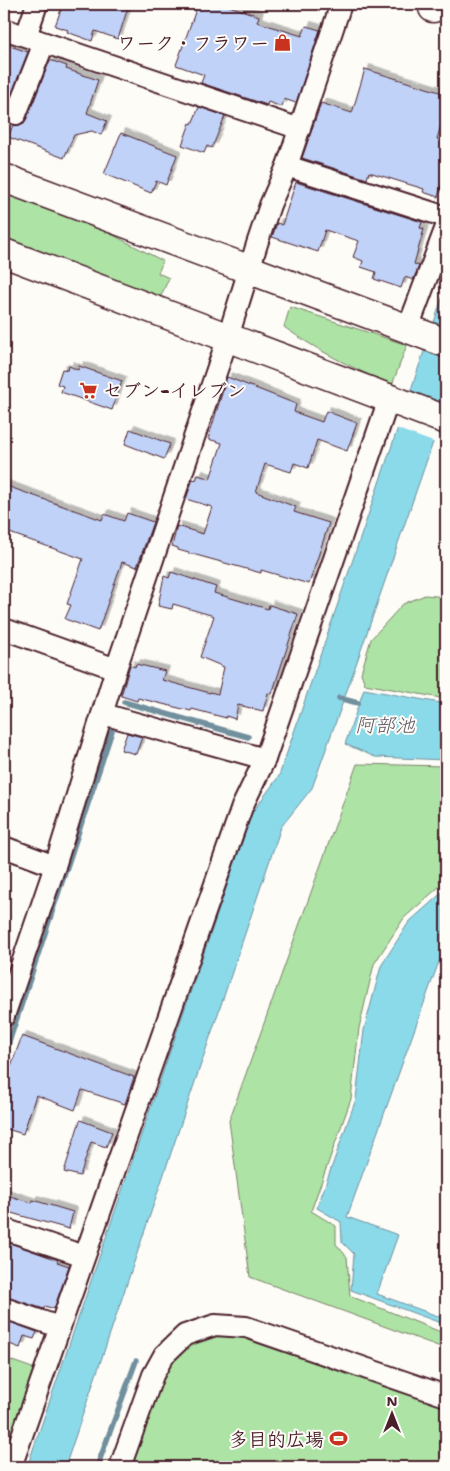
<svg xmlns="http://www.w3.org/2000/svg" width="450" height="1471" font-family="'Shantell Sans','Klee One',sans-serif">
	<defs>
		<filter id="shadow"><feDropShadow dx="4.5" dy="-4.5" stdDeviation="0" flood-color="#0004"/></filter>
	</defs>
	<rect width="100%" height="100%" fill="#fdfcf7"/>
	<filter id="ink" filterUnits="userSpaceOnUse"><feTurbulence type="fractalNoise" baseFrequency=".02" numOctaves="2"/><feDisplacementMap in="SourceGraphic" scale="10" xChannelSelector="R" yChannelSelector="G"/><feConvolveMatrix kernelMatrix="1 2 1 2 8 2 1 2 1" color-interpolation-filters="sRGB"/></filter>
	<g filter="url(#ink)">
		<g fill="#ade3a5" stroke="#7c8168">
			<path d="M4,190L92,224L163,261L158,273L169,278L160,298L4,240Z"/>
			<path d="M290,307L407,345L392,385C354,369 318,351 284,327Z"/>
			<path d="M425,595L446,597V699L365,684L361,673L371,639L403,604Z"/>
			<path d="M357,764L446,766V884L440,886L404,918L374,964L359,1028L351,1099L311,1211L336,1226V1244L347,1257L350,1296L446,1334V1349L250,1277L229,1121Z"/>
			<path d="M222,1334L249,1337L446,1407V1467H132L167,1366L190,1341Z"/>
			<path d="M4,1358L35,1369L4,1456Z"/>
		</g>
		<g fill="#8bdae9" stroke="#718f9d">
			<path d="M446,287V405L344,699L312,788L281,827L65,1467H27L252,813L279,776Z"/>
			<path d="M364,689L446,704V760L375,757L345,744Z"/>
			<path d="M446,889V942L347,1217L398,1235L377,1294L446,1319V1325L351,1290L354,1254L342,1242L341,1222L317,1208L356,1099L364,1030L381,966L409,922Z"/>
		</g>
		<path fill="#fdfcf7" d="M408,391L446,405V413L436,443L395,428Z"/>
		<g fill="none" stroke-linecap="round" stroke-linejoin="round">
			<g stroke="#718f9d" stroke-width="5.5">
				<path d="M339,698L358,703"/>
				<path d="M124,702L248,737"/>
				<path d="M4,1057L112,731"/>
				<path d="M97,1467L136,1361"/>
			</g>
		</g>
		<g fill="#c0d2f8" stroke="#4a1f2b" filter="url(#shadow)">
			<path d="M63,4H129L118,39L95,31L92,41L67,32L68,30L55,26Z"/>
			<path d="M198,4H223L259,16L257,22L302,36L306,26L320,30L296,103L284,99L282,107L268,102L267,105L201,83L204,75L176,65Z"/>
			<path d="M7,45L28,52L5,111L4,53Z"/>
			<path d="M50,60L67,66L66,69L98,80L87,113L107,121L101,135L92,131L74,135L64,158L8,137L13,125L18,126L23,124L27,118Z"/>
			<path d="M365,69L446,94V108L437,139L446,142V170L438,197L423,192L424,189L369,172L367,179L302,158L321,103L352,113Z"/>
			<path d="M199,107L225,116L212,148L207,146L204,153L182,145L190,123L192,124Z"/>
			<path d="M121,133L177,155L166,185L156,181L151,193L104,174Z"/>
			<path d="M296,182L422,222L420,228L424,229L414,264L419,266L413,280L405,277L401,288L374,279L376,272L361,267L363,261L353,257L359,241L325,230L318,252L272,237L277,223L282,225Z"/>
			<path d="M69,366L78,370L79,366L122,381L112,410L61,392L63,386L57,384L62,369L68,370Z"/>
			<path d="M227,377L296,404L294,412L322,422L326,411L357,423L347,451L317,440L308,468L294,463L291,472L265,464L256,492L296,507L294,512L329,523L309,584L261,570V573L178,550V548L172,546L177,526L203,534L212,507L186,499L193,479L196,480L198,475L210,479L222,443L208,439Z"/>
			<path d="M130,429L170,444L164,459L125,444Z"/>
			<path d="M4,485L102,520L104,514L124,521L127,513L153,522L137,567L122,562L98,631L65,619L71,605L67,604L83,559L4,531Z"/>
			<path d="M171,572L216,587L214,593L268,609L269,605L298,614L272,694L268,693L263,711L238,705L235,719L226,716V718L192,709L191,711L138,698L137,701L121,696L130,665L135,667L136,664L165,671L162,680L210,693V692L218,694L224,667L200,657L214,616L173,604L172,609L158,606L164,576L169,578Z"/>
			<path d="M127,733L142,737L136,754L121,750Z"/>
			<path d="M22,1036L134,1077L125,1104L82,1090L75,1110L36,1095L23,1134L4,1128V1085Z"/>
			<path d="M80,1120L112,1132L106,1147L91,1142L80,1176L64,1172Z"/>
			<path d="M4,1194L32,1203L33,1200L73,1212L69,1229L4,1211Z"/>
			<path d="M4,1241L58,1260L57,1262L69,1266L54,1309L45,1306L44,1309L4,1296Z"/>
			<path d="M4,1320L37,1332L34,1339L24,1336L20,1348L4,1342Z"/>
		</g>
		<g fill="none" stroke-linecap="round" stroke-linejoin="round">
			<defs>
				<g id="street">
					<path d="M4,29L300,129"/>
					<path d="M26,36L37,4"/>
					<path d="M16,114L44,43"/>
					<path d="M287,166L446,217"/>
					<path d="M408,328L446,227"/>
					<path d="M4,629L116,669"/>
					<path d="M103,714L265,759"/>
					<path d="M4,847L55,866"/>
					<path d="M4,1016L55,866L116,669L228,337L257,244L270,205L287,166L341,4"/>
					<path d="M4,1229L84,1256"/>
					<path d="M4,1308L59,1327"/>
					<path d="M11,1467L242,807L265,759L389,399"/>
					<path d="M120,1467L153,1375L164,1355L185,1335L215,1325L246,1327L446,1396"/>
				</g>
				<g id="secondary">
					<path d="M433,8V4"/>
					<path d="M4,178L446,343"/>
					<path d="M4,253L446,420"/>
				</g>
			</defs>
			<use href="#street" stroke="#4a1f2b" stroke-width="24"/>
			<use href="#secondary" stroke="#4a1f2b" stroke-width="31"/>
			<use href="#street" stroke="#fdfcf7" stroke-width="20"/>
			<use href="#secondary" stroke="#fdfcf7" stroke-width="28"/>
		</g>
	</g>
	<defs>
		<symbol id="shop-bare" viewBox="-9 -9 18 18"><path d="M-5-2.5h2.3a2.7 3.5 0 0 1 5.4 0H5L5.5 6h-11ZM-1.5-2.5h3a1.5 2.3 0 0 0-3 0Z" fill="#c8321e" stroke="#fdfcf7" stroke-width="2.5" paint-order="stroke"/></symbol>
		<symbol id="supermarket-bare" viewBox="-9 -9 18 18"><path d="M-6-5.5h2.5l.6 2H6L4.5 2H-2.5L-4.4-4H-6ZM-1.5 3.2a1.3 1.3 0 1 0 .1 0ZM3 3.2a1.3 1.3 0 1 0 .1 0Z" fill="#c8321e" stroke="#fdfcf7" stroke-width="2.5" paint-order="stroke"/></symbol>
		<symbol id="stadium-bare" viewBox="-9 -9 18 18"><path d="M0-5a6.5 5 0 1 0 0 10a6.5 5 0 1 0 0-10ZM-3.5-1.8h7v3.6h-7Z" fill="#c8321e" stroke="#fdfcf7" stroke-width="2.5" paint-order="stroke"/></symbol>
	</defs>
	<g fill-rule="evenodd">
		<use href="#shop-bare" x="270" y="30" width="25" height="25"/>
		<use href="#supermarket-bare" x="76" y="378" width="25" height="25"/>
		<use href="#stadium-bare" x="326" y="1426" width="25" height="25"/>
	</g>
	<g text-anchor="middle" stroke-width="4" stroke-linejoin="round" paint-order="stroke">
		<g font-size="19" font-weight="bold" fill="#4a1f2b" stroke="#fdfcf7" text-anchor="end">
			<text x="269" y="50">ワーク・フラワー</text>
			<text x="103" y="397" text-anchor="start">セブン-イレブン</text>
			<text x="324" y="1446">多目的広場</text>
		</g>
		<g font-size="20" font-style="italic" fill="#5e5764" stroke="#fdfcf7">
			<text x="385" y="732">阿部池</text>
		</g>
	</g>
	<rect width="450" height="1471" fill="none" stroke="#fdfcf7" stroke-width="20"/>
	<rect x="10" y="10" width="430" height="1451" fill="none" stroke="#4a1f2b" stroke-width="2" filter="url(#ink)"/>
	<g transform="translate(392 1414)" stroke="#fdfcf7" stroke-width="4" paint-order="stroke">
	<path d="M0-4L9 19L0 12L-9 19Z" fill="#4a1f2b"/>
	<text y="-8" font-size="14" font-weight="bold" text-anchor="middle" fill="#4a1f2b">N</text>
	</g>
</svg>
